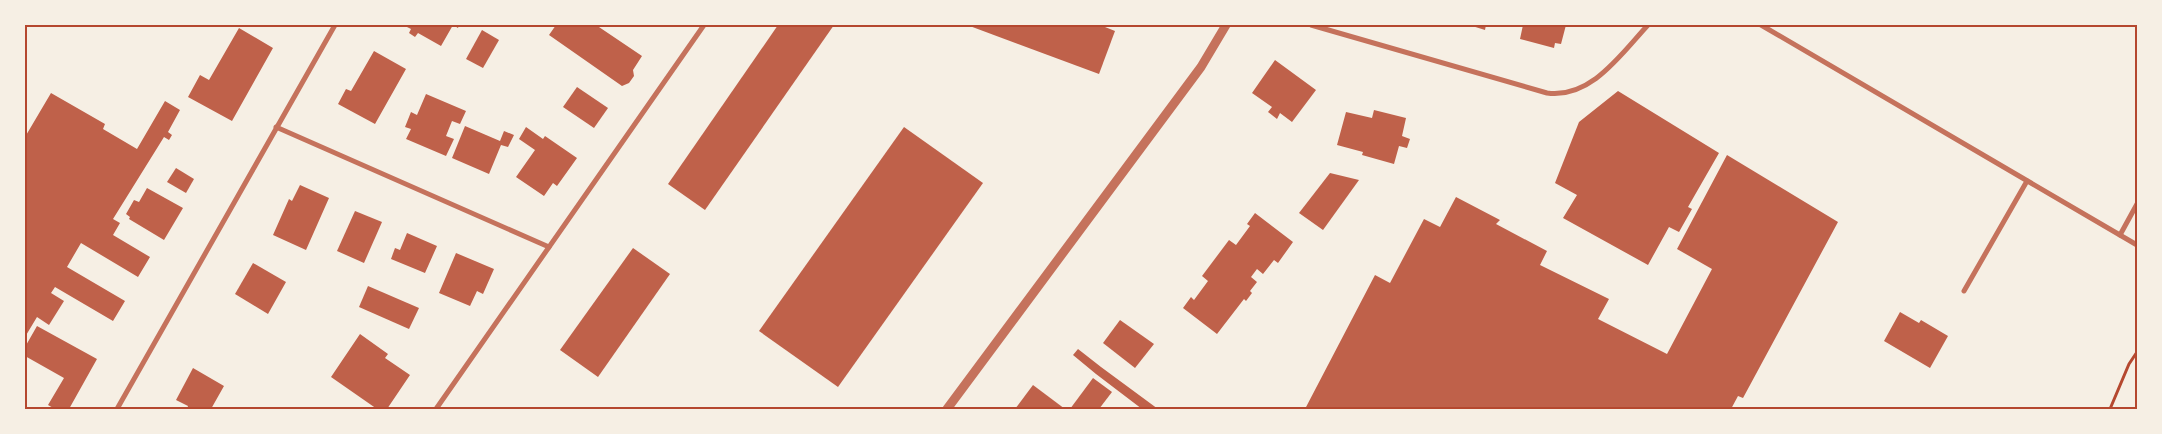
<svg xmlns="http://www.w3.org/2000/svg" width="2162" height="434" font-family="Signika,sans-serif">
	<rect width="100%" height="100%" fill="#f6efe4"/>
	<g fill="#bf614a">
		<path d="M403,25H459L458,28L453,25L441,46L418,33L415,37L409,33L411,29Z"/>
		<path d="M556,25H596L642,56L633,70L634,76L629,83L622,86L549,35Z"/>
		<path d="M778,25H834L705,210L668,184Z"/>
		<path d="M967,25H1100L1115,31L1099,74Z"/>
		<path d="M1469,25H1486L1485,30Z"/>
		<path d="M1523,25H1566L1561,44L1555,43L1554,48L1520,39Z"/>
		<path d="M239,28L273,48L232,121L188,97L200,75L209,80Z"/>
		<path d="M482,30L499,40L483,68L466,59Z"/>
		<path d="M374,51L406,69L375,124L338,104L346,89L351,91Z"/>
		<path d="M1275,60L1316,90L1292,122L1280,113L1277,119L1268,112L1272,107L1252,93Z"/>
		<path d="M577,87L608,108L594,128L563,107Z"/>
		<path d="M1618,91L1719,153L1688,207L1692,209L1679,232L1669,227L1648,265L1563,218L1577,195L1555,183L1579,122Z"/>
		<path d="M51,93L105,124L103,129L137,149L165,101L180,110L168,132L172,135L169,140L164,137L113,219L120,223L113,235L150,257L138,277L81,243L67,267L125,301L113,321L55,287L51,293L64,301L49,325L37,317L25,337V137Z"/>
		<path d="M426,94L466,111L460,124L452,121L446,136L454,139L446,156L406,139L411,129L405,127L411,112L417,115Z"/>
		<path d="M1374,110L1406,118L1402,136L1410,139L1407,148L1399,146L1394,164L1362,155L1363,152L1337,145L1346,112L1372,118Z"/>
		<path d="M465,126L500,141L504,131L514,135L508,147L501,145L489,174L452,158Z"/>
		<path d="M526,127L543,139L545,136L577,158L557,186L553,183L544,196L516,177L535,150L519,139Z"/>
		<path d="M904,127L983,183L838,387L759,331Z"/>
		<path d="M1727,155L1838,222L1743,398L1738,396L1731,409H1305L1375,275L1390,283L1424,219L1440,227L1456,197L1500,220L1496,224L1547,251L1540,265L1609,299L1598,319L1667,354L1712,269L1677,249Z"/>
		<path d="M176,168L194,179L186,193L167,182Z"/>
		<path d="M1330,173L1359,180L1323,230L1299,213Z"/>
		<path d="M300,185L329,198L306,250L273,235L289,199L292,201Z"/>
		<path d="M147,188L183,208L164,240L129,219L130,217L126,214L134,200L139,202Z"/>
		<path d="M355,211L382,222L364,263L337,251Z"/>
		<path d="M1255,213L1293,242L1278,263L1274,260L1263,274L1257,269L1251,277L1257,282L1250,291L1252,293L1246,301L1244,299L1217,334L1183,308L1191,297L1194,300L1208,281L1202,276L1229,240L1236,245L1250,226L1247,224Z"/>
		<path d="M407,233L437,246L425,273L391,259L395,248L400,250Z"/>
		<path d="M633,248L670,274L598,377L560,350Z"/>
		<path d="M456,253L494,269L483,294L477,291L470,306L439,293Z"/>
		<path d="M253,263L286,282L268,314L235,294Z"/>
		<path d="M368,286L419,308L409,329L359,307Z"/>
		<path d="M1900,312L1919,323L1921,320L1948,336L1930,368L1884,341Z"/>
		<path d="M1120,320L1154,344L1135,368L1103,343Z"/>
		<path d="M37,326L97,359L69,409H55L48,405L64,378L25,356V347Z"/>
		<path d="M360,334L388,354L385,358L410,375L387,409H377L331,377Z"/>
		<path d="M1078,349L1101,367L1158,409H1142L1096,374L1073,355Z"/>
		<path d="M193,368L224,386L211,409H187L188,406L176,400Z"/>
		<path d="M1093,378L1112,392L1099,409H1070Z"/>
		<path d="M1033,385L1065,409H1015Z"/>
	</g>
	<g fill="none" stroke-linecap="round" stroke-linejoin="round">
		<path stroke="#b5482f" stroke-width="3" d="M2110,409L2129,364L2137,352"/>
		<g stroke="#c5725c" stroke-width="5">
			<path d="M1311,25L1547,93C1591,99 1621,54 1648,25"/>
			<path d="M1761,25L2137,245"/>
			<path d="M276,127L549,247"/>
			<path d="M2120,235L2137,204"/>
			<path d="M1964,291L2027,181"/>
			<path d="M117,409L335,25"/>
			<path d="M436,409L704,25"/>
		</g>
		<path stroke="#c5725c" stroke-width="9" d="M947,409L1201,67L1226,25"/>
	</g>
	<rect width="2162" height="434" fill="none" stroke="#f6efe4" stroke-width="52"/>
	<rect x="26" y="26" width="2110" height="382" fill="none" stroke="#b5482f" stroke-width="2"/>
</svg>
